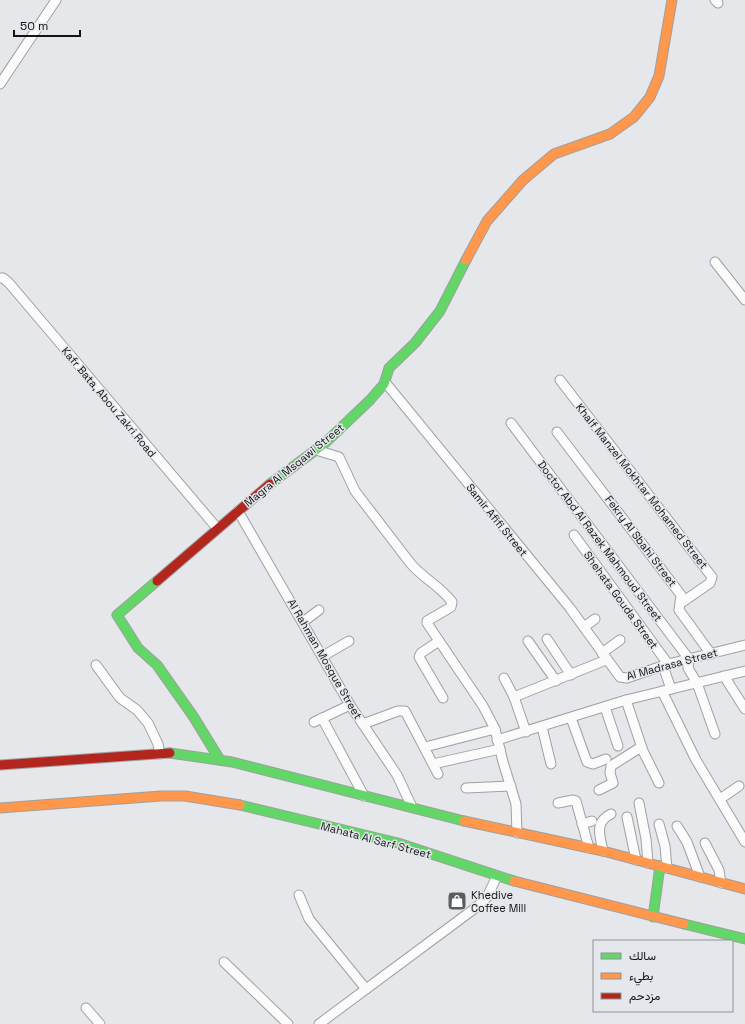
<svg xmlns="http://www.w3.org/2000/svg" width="745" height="1024" font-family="'Space Grotesk',Vazirmatn,sans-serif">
	<rect width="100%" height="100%" fill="#e5e7ea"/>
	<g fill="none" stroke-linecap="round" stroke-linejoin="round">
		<defs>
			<g id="street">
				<path d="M715,0L718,3"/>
				<path d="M0,84L56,0"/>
				<path d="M715,262L745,300"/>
				<path d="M0,278H3L9,283L217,528"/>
				<path d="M560,380L712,577L710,583L681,603"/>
				<path d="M385,382L570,608L620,677L627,678L668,664L745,645"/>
				<path d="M511,423L689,659L688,668L697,683L715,734"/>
				<path d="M557,432L681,595L679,610L711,654"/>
				<path d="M316,450L339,457L355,491L411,564C424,579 440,586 452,602L451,607L427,621V623L483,706L495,729L503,762L516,804L517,833"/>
				<path d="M238,511L350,705L397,775L412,807"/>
				<path d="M574,535L668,664"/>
				<path d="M303,622L319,610"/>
				<path d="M584,627L595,619"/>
				<path d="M547,639L571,675"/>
				<path d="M439,641L421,653L419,657L443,698"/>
				<path d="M528,641L556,681"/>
				<path d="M602,653L620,640"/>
				<path d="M323,656L349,641"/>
				<path d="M96,665L120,698L137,710L148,723L158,744L160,754"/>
				<path d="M663,666L671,689"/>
				<path d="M724,676L745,709"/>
				<path d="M504,678L514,697L526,732"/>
				<path d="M662,691L696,760L745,842"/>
				<path d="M514,697L606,660"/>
				<path d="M626,700L643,751L659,783"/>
				<path d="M605,707L618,746"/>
				<path d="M322,718L364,796"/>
				<path d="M571,718L587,762L593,764L606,759"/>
				<path d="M314,722L350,705"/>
				<path d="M363,724L398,711H405L438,774"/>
				<path d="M542,727L551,764"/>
				<path d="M497,740L626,700L745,671"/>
				<path d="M425,747L495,729"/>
				<path d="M433,764L500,749"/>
				<path d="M466,788L511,786"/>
				<path d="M599,790L613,783L610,773L611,766L641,747"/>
				<path d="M720,799L739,786"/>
				<path d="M558,803L573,800L576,801L589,848"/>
				<path d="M639,803L646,839L648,863"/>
				<path d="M627,817L636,860"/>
				<path d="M582,824L592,821"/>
				<path d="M659,824L665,846L667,868"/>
				<path d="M677,826L687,842L700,877"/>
				<path d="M705,843L719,870L721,883"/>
				<path d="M603,851C600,836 594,822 611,814"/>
				<path d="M299,895L309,919L366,989"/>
				<path d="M224,962L288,1024"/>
				<path d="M86,1008L100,1024"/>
				<path d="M319,1024L478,906L487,897L497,876"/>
			</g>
			<g id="fast">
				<path d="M270,484L325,443L370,400L384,384L389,368L415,343L440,311L466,260"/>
				<path d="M157,581L117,615L138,648L157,665L193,716L220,760"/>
				<path d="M170,753L232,762L464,821"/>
				<path d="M240,805L398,843L514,881"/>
				<path d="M653,917L660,866"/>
				<path d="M684,924L745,939"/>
			</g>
			<g id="slow">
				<path d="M466,260L487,221L523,180L554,154L610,134L634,117L650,97L659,76L672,0"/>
				<path d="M0,808L161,796H185L240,805"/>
				<path d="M464,821L603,851L745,889"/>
				<path d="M514,881L684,924"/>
			</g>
			<g id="jam">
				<path d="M157,581L270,484"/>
				<path d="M0,765L170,753"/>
			</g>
		</defs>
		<use href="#street" stroke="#9ea0a1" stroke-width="11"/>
		<use href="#fast" stroke="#9ea0a1" stroke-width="11"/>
		<use href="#slow" stroke="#9ea0a1" stroke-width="11"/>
		<use href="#jam" stroke="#9ea0a1" stroke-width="11"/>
		<use href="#street" stroke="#fbfbfc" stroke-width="9"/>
		<use href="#fast" stroke="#63d668" stroke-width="9"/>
		<use href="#slow" stroke="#ff974d" stroke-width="9"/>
		<use href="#jam" stroke="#b3261e" stroke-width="9"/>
	</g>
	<defs>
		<symbol id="shop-square" viewBox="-11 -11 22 22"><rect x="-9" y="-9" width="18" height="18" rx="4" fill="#5c5d60" stroke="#e4e7eb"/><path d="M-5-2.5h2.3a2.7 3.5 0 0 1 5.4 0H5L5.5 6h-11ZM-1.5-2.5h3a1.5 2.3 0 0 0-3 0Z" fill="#fff"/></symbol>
	</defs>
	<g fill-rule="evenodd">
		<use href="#shop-square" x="446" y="890" width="22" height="22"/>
	</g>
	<g text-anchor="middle" stroke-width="3" stroke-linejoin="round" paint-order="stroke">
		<g font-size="11" fill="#121315" stroke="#e4e7eb">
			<text transform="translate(109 402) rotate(50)" y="4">Kafr Bata, Abou Zakri Road</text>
			<text transform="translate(294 465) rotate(-39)" y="4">Magra Al Msqawi Street</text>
			<text transform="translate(642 486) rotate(52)" y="4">Khalf Manzel Mokhtar Mohamed Street</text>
			<text transform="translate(497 520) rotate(51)" y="4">Samir Afifi Street</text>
			<text transform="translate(600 541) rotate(53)" y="4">Doctor Abd Al Razek Mahmoud Street</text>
			<text transform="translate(641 541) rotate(53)" y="4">Fekry Al Sbahi Street</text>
			<text transform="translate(621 600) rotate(54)" y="4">Shehata Gouda Street</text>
			<text transform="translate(325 659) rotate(60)" y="4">Al Rahman Mosque Street</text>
			<text transform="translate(672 664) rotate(-15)" y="4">Al Madrasa Street</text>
			<text transform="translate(376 840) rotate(15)" y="4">Mahata Al Sarf Street</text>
		</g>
		<g font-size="11" fill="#121315" stroke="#e4e7eb" text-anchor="start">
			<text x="471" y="899">Khedive<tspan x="471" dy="13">Coffee Mill</tspan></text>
		</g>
	</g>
	<rect x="593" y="940" width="140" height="72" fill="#e4e7eb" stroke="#909295"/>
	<rect x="601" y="953" width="20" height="6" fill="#63d668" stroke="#909295"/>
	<text x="629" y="960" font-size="12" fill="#121315">سالك</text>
	<rect x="601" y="973" width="20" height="6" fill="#ff974d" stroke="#909295"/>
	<text x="629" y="980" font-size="12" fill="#121315">بطيء</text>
	<rect x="601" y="993" width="20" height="6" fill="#b3261e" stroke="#909295"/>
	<text x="629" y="1000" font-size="12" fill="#121315">مزدحم</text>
	<path d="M14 30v6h66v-6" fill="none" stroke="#121315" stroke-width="2"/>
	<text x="20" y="30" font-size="12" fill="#121315" stroke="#e4e7eb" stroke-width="3" paint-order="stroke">50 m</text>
</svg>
